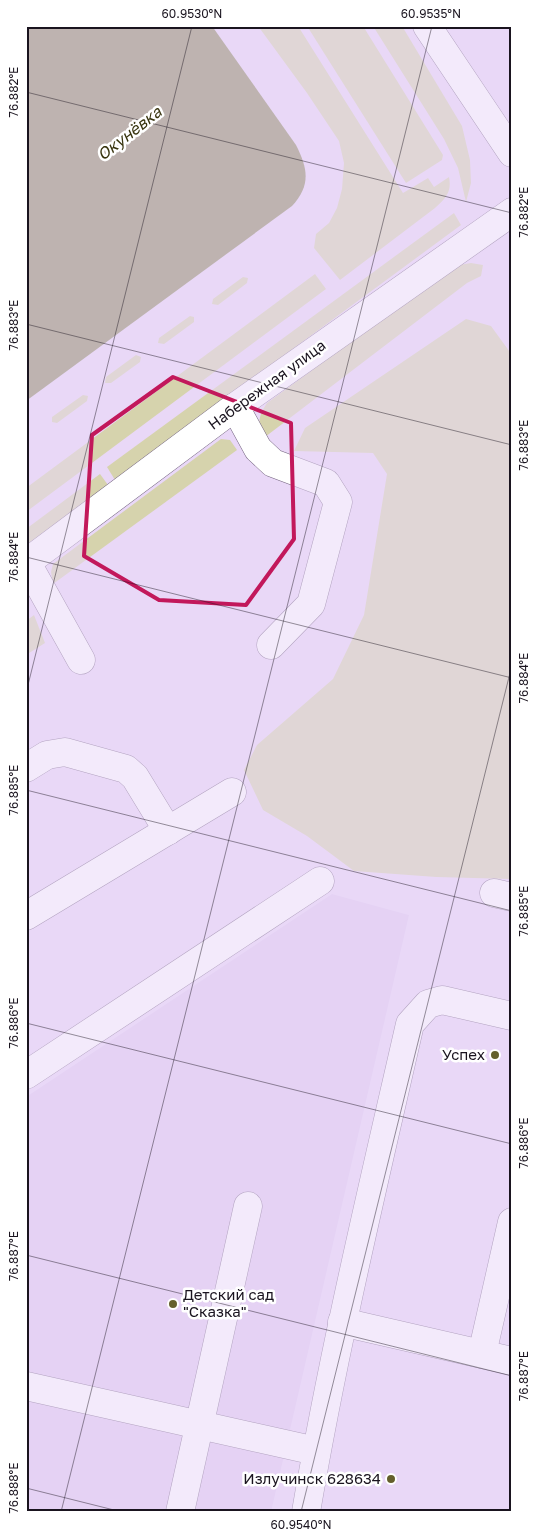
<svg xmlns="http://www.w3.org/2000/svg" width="538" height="1538" font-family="'Golos Text',sans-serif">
	<rect width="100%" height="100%" fill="#e9d8f7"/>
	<path fill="#e0cbf0" d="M332,894L409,915L271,1512H26V1097Z"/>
	<g fill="#d6d3ad">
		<path d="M258,26H298L403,193L428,178L434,187L449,177C452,192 446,198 435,208L340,280L314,248L316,234L329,223L337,208L342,189L344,163L339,141L307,93Z"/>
		<path d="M307,26H363L443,155L442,160L406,183Z"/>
		<path d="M373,26H402L462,126L470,160L471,183L466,202L458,168L444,139Z"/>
		<path d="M454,213L461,225L115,480L107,467Z"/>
		<path d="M471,263L483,265L481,276L467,283L265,437C256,425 259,415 267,403L440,277L459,265Z"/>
		<path d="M315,274L326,289L26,512V488Z"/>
		<path d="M243,277L248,278L247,283L218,305L212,304L213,299Z"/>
		<path d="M190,316L194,317V322L164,344L158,343L159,338Z"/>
		<path d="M466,319L491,326L512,355V879L436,877L354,871L307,836L263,810L244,770L257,745L333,679L364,615L387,474L373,453L294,451L305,428Z"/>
		<path d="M136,355L141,357L140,362L111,383H105L106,377Z"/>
		<path d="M83,395L88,396L87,401L57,423L52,422V417Z"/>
		<path d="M221,439L230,440L237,450L53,584L51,572L53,564Z"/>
		<path d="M100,474L108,485L26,545V529Z"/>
		<path d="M34,615L45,643L26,655V621Z"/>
	</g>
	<path fill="#898659" d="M26,26H212L296,145C308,169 311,185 292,206L26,401Z"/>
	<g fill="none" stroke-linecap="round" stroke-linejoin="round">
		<defs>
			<g id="minor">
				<path d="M427,26L512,153"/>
				<path d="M235,407L258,449L273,463L326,483L338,502L311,604L271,645"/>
				<path d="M26,563L235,407L512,212"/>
				<path d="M27,563L81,660"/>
				<path d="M26,768L47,755L65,752L126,769L135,777L168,831"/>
				<path d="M494,893L512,897"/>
				<path d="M26,916L232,792"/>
				<path d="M26,1075L320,881"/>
				<path d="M342,1322L512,1361"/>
				<path d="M482,1354L512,1222"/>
				<path d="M26,1386L316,1451"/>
				<path d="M180,1512L248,1206"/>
				<path d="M306,1512C334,1348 373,1186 410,1024L428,1004L442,1000L512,1016"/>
			</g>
		</defs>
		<use href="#minor" stroke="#72637e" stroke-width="29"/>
		<use href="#minor" stroke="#fff" stroke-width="28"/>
	</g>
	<path d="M0 0H538V1538H0ZM173,377L291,423L294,539L246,605L159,600L84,556L92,435Z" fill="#e9d8f7" fill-opacity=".55" fill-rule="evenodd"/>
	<path fill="none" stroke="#c2185b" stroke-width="4" stroke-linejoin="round" d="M173,377L291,423L294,539L246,605L159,600L84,556L92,435Z"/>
	<path fill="none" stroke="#1a141f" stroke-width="1" stroke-opacity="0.45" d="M26,92L512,213M26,324L512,445M26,557L512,678M26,693L192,26M26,790L512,911M26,1023L512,1144M26,1255L512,1376M26,1488L122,1512M61,1512L432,26M301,1512L512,665"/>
	<g fill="#645f2c" stroke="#fff" stroke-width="2">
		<circle cx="495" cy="1055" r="5"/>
		<circle cx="173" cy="1304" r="5"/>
		<circle cx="391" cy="1479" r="5"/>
	</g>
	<g text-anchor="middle" stroke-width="5" stroke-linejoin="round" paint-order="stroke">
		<g font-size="15" fill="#1a141f" stroke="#fff">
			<text transform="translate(267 385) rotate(-36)" y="5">Набережная улица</text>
		</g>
		<g font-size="15" fill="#1a141f" stroke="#fff" text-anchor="end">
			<text x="485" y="1060">Успех</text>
			<text x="183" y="1300" text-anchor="start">Детский сад<tspan x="183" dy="17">"Сказка"</tspan></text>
			<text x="381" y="1484">Излучинск 628634</text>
		</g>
		<g font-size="16" font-style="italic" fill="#38340e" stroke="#fff">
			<text transform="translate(129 133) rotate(-38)" y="6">Окунёвка</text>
		</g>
	</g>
	<rect width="538" height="1538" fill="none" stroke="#ffffff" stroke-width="55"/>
	<rect x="28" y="28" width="482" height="1482" fill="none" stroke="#1a141f" stroke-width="2"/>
	<g font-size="12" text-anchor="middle" fill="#1a141f">
		<text x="192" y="18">60.9530°N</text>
		<text x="431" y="18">60.9535°N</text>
		<text transform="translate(14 92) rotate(-90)" y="4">76.882°E</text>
		<text transform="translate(524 212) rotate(-90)" y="4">76.882°E</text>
		<text transform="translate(14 325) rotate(-90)" y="4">76.883°E</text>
		<text transform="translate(524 445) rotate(-90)" y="4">76.883°E</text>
		<text transform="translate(14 557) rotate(-90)" y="4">76.884°E</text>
		<text transform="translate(524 678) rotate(-90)" y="4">76.884°E</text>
		<text transform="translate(14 790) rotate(-90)" y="4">76.885°E</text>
		<text transform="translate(524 911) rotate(-90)" y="4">76.885°E</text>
		<text transform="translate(14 1023) rotate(-90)" y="4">76.886°E</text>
		<text transform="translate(524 1143) rotate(-90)" y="4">76.886°E</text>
		<text transform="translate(14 1256) rotate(-90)" y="4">76.887°E</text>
		<text transform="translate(524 1376) rotate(-90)" y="4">76.887°E</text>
		<text transform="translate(14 1488) rotate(-90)" y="4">76.888°E</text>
		<text x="301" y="1529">60.9540°N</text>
	</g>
</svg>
